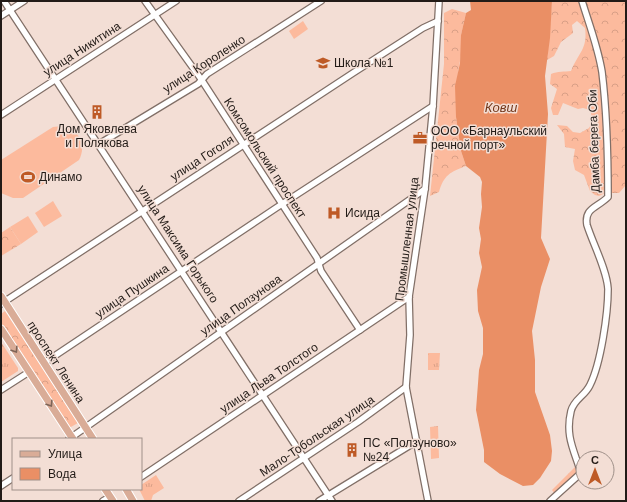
<svg xmlns="http://www.w3.org/2000/svg" width="627" height="502" font-family="Arial,sans-serif">
	<defs>
		<pattern id="forest-crowns" width="20" height="18" patternUnits="userSpaceOnUse"><rect width="20" height="18" fill="#fcba9d"/><path d="M2 6a3 3 0 1 1 6 0M12 15a3 3 0 1 1 6 0" fill="none" stroke="#d89f86"/></pattern>
		<pattern id="park-tufts" width="24" height="20" patternUnits="userSpaceOnUse"><rect width="24" height="20" fill="#fcba9d"/><path d="M3 7l-1-3M5 7V3M7 7l1-3M15 17l-1-3M17 17v-4M19 17l1-3" fill="none" stroke="#d89f86"/></pattern>
	</defs>
	<rect width="100%" height="100%" fill="#f3ded5"/>
	<g fill="#fcba9d">
		<path d="M303,21L308,29L294,39L289,31Z"/>
		<path d="M62,126C79,129 87,145 79,160L23,198H13L1,193V160L53,127Z"/>
		<path d="M53,201L62,216L44,227L35,213Z"/>
		<path d="M28,216L38,232L21,244L10,227Z"/>
	</g>
	<g fill="url(#forest-crowns)">
		<path d="M552,1H626V185L619,193H605L599,196L595,195L590,191L584,175L575,170L573,161L575,149L565,147L564,134L557,125L567,126L573,132L580,133L589,128L593,121L590,110L583,108L578,109L563,103L558,115H553L551,108L557,89L550,84L551,74C558,71 564,72 571,71C578,53 588,49 585,28L577,21L572,25L573,33L561,42L554,56L547,60Z"/>
		<path d="M452,9L466,13L461,35L462,50L458,72L456,117L461,151L466,166C450,172 444,175 439,192L430,196L444,64V13Z"/>
		<path d="M10,227L21,244L1,256V233Z"/>
		<path d="M5,311L78,423L69,428L1,323V314Z"/>
		<path d="M575,467L578,472L555,494L552,490Z"/>
	</g>
	<g fill="url(#park-tufts)">
		<path d="M1,342L18,368V371L1,382Z"/>
		<path d="M428,353H440L439,370H428Z"/>
		<path d="M438,426L439,458L431,459L430,427Z"/>
		<path d="M156,475L164,488L153,495L151,501H145L139,489H141V485Z"/>
	</g>
	<path fill="#ea8f65" d="M470,1H552L550,38L545,76L548,114L541,238L550,259L541,287L532,331L535,360V392L550,435L552,451L551,461L540,478L533,485L523,486L500,474L484,462V450L476,410L479,370L483,354V328L478,311L477,290L482,267L479,253L481,239L479,228L482,207L481,194L482,182L480,177L466,166L461,151L456,117L455,86L460,63L461,35L466,13L471,10Z"/>
	<g fill="none" stroke-linecap="round" stroke-linejoin="round">
		<defs>
			<g id="minor">
				<path d="M4,1L332,501"/>
				<path d="M145,1L201,79L317,258L321,271L360,330"/>
				<path d="M1,16L24,1"/>
				<path d="M1,115L176,1"/>
				<path d="M99,144L198,84L207,74L321,1"/>
				<path d="M1,304L353,73L423,28L438,21"/>
				<path d="M44,363L276,208L433,106"/>
				<path d="M1,390L29,372"/>
				<path d="M69,439L425,189"/>
				<path d="M141,477L409,297"/>
				<path d="M1,486L13,478"/>
				<path d="M103,501L110,497"/>
				<path d="M239,501L358,422L406,387"/>
				<path d="M319,501L417,441"/>
				<path d="M428,501L406,387L410,335L409,297L425,189L433,106L439,1"/>
				<path d="M550,501L581,473C574,450 565,436 571,411C574,399 585,396 590,385C601,363 608,313 608,289C607,270 593,244 587,225C584,208 597,208 608,197C608,155 607,113 602,72C598,47 589,24 582,1"/>
			</g>
			<g id="major">
				<path d="M1,296L93,439"/>
				<path d="M1,329L73,439"/>
				<path d="M105,489L113,501"/>
				<path d="M126,489L133,501"/>
			</g>
		</defs>
		<use href="#minor" stroke="#816f67" stroke-width="8"/>
		<use href="#major" stroke="#fff" stroke-width="9"/>
		<use href="#minor" stroke="#fff" stroke-width="5.5"/>
		<use href="#major" stroke="#d9ac97" stroke-width="7"/>
	</g>
	<defs><path id="oneway-chevron" d="M-2-3.5L2.5 0L-2 3.5" fill="none" stroke-width="1.6" stroke-linecap="round" stroke-linejoin="round"/></defs>
	<g stroke="#7e6457">
		<use href="#oneway-chevron" transform="translate(15 350) rotate(57)"/>
		<use href="#oneway-chevron" transform="translate(50 404) rotate(57)"/>
	</g>
	<defs>
		<symbol id="school-bare" viewBox="-9 -9 18 18"><path d="M0-5L7-2L0 1L-7-2ZM-4 1L0 2.5L4 1V4Q0 6-4 4Z" fill="#be5a26" stroke="#f3ded5" stroke-width="2.5" paint-order="stroke"/></symbol>
		<symbol id="building-bare" viewBox="-9 -9 18 18"><path d="M-4-6H4V6H1V3H-1V6H-4ZM-2.5-4.3h1.7v1.8h-1.7ZM.8-4.3h1.7v1.8H.8ZM-2.5-1h1.7V.8h-1.7ZM.8-1h1.7V.8H.8Z" fill="#be5a26" stroke="#f3ded5" stroke-width="2.5" paint-order="stroke"/></symbol>
		<symbol id="office-bare" viewBox="-9 -9 18 18"><path d="M-6-3h4V-5.5h4V-3h4V5H-6ZM-1-4.5V-3h2v-1.5ZM-6 0V1H6V0Z" fill="#be5a26" stroke="#f3ded5" stroke-width="2.5" paint-order="stroke"/></symbol>
		<symbol id="stadium-bare" viewBox="-9 -9 18 18"><path d="M0-5a6.5 5 0 1 0 0 10a6.5 5 0 1 0 0-10ZM-3.5-1.8h7v3.6h-7Z" fill="#be5a26" stroke="#f3ded5" stroke-width="2.5" paint-order="stroke"/></symbol>
		<symbol id="hospital-bare" viewBox="-9 -9 18 18"><path d="M-5-5h3v3.5h4V-5h3V5h-3V1.5h-4V5h-3Z" fill="#be5a26" stroke="#f3ded5" stroke-width="2.5" paint-order="stroke"/></symbol>
	</defs>
	<g fill-rule="evenodd">
		<use href="#school-bare" x="313" y="53" width="20" height="20"/>
		<use href="#building-bare" x="87" y="102" width="20" height="20"/>
		<use href="#office-bare" x="410" y="128" width="20" height="20"/>
		<use href="#stadium-bare" x="18" y="167" width="20" height="20"/>
		<use href="#hospital-bare" x="324" y="203" width="20" height="20"/>
		<use href="#building-bare" x="342" y="440" width="20" height="20"/>
	</g>
	<g text-anchor="middle" stroke-width="3" stroke-linejoin="round" paint-order="stroke">
		<g font-size="12" fill="#221b17" stroke="#f3ded5">
			<text transform="translate(82 49) rotate(-33)" y="4">улица Никитина</text>
			<text transform="translate(204 64) rotate(-33)" y="4">улица Короленко</text>
			<text transform="translate(594 141) rotate(-92)" y="4">Дамба берега Оби</text>
			<text transform="translate(202 158) rotate(-33)" y="4">улица Гоголя</text>
			<text transform="translate(265 158) rotate(57)" y="4">Комсомольский проспект</text>
			<text transform="translate(407 239) rotate(-83)" y="4">Промышленная улица</text>
			<text transform="translate(178 244) rotate(57)" y="4">улица Максима Горького</text>
			<text transform="translate(132 291) rotate(-34)" y="4">улица Пушкина</text>
			<text transform="translate(241 305) rotate(-35)" y="4">улица Ползунова</text>
			<text transform="translate(56 362) rotate(57)" y="4">проспект Ленина</text>
			<text transform="translate(269 378) rotate(-34)" y="4">улица Льва Толстого</text>
			<text transform="translate(317 436) rotate(-34)" y="4">Мало-Тобольская улица</text>
		</g>
		<g font-size="12" fill="#221b17" stroke="#f3ded5" text-anchor="start">
			<text x="334" y="67">Школа №1</text>
			<text x="97" y="133" text-anchor="middle">Дом Яковлева<tspan x="97" dy="14">и Полякова</tspan></text>
			<text x="431" y="135">ООО «Барнаульский<tspan x="431" dy="14">речной порт»</tspan></text>
			<text x="39" y="181">Динамо</text>
			<text x="345" y="217">Исида</text>
			<text x="363" y="447">ПС «Ползуново»<tspan x="363" dy="14">№24</tspan></text>
		</g>
		<g font-size="13" font-style="italic" fill="#73381b" stroke="#f3ded5">
			<text x="501" y="112">Ковш</text>
		</g>
	</g>
	<rect width="627" height="502" fill="none" stroke="#221b17" stroke-width="4"/>
	<rect x="12" y="438" width="130" height="52" fill="#f3ded5" stroke="#9f9089"/>
	<rect x="20" y="451" width="20" height="6" fill="#d9ac97" stroke="#9f9089"/>
	<text x="48" y="458" font-size="12" fill="#221b17">Улица</text>
	<rect x="20" y="468" width="20" height="12" fill="#ea8f65" stroke="#9f9089"/>
	<text x="48" y="478" font-size="12" fill="#221b17">Вода</text>
	<g transform="translate(595 470)"><circle r="19" fill="#f3ded5" stroke="#9f9089"/>
	<path d="M0-3L7 15L0 10L-7 15Z" fill="#be5a26"/>
	<text y="-6" font-size="11" font-weight="bold" text-anchor="middle" fill="#221b17">С</text>
	</g>
</svg>
